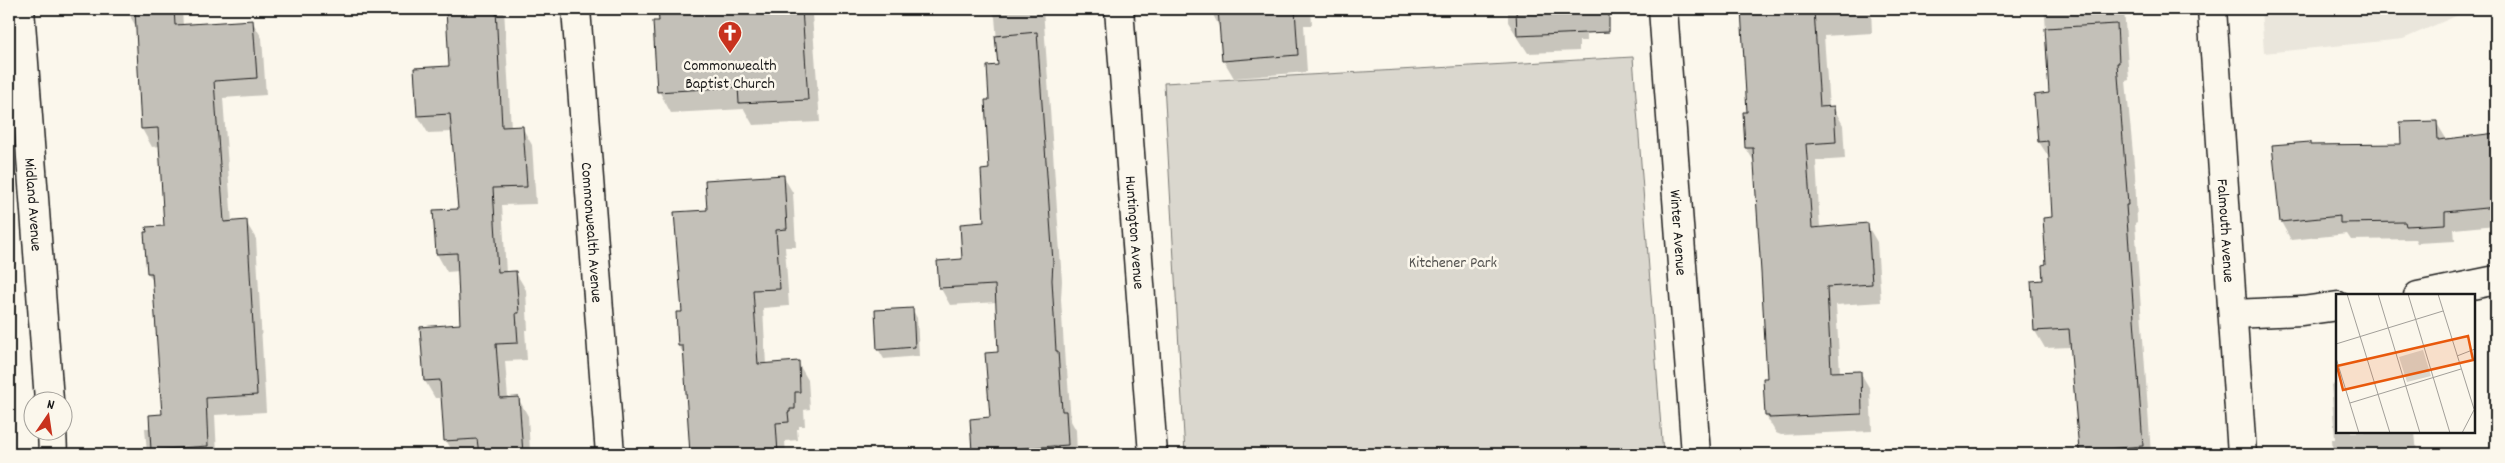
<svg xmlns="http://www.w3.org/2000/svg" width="2505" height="463" font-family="Dekko,sans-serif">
	<rect width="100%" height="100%" fill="#fbf7ec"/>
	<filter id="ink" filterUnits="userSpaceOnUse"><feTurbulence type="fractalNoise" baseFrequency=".02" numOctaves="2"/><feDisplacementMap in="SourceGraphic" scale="10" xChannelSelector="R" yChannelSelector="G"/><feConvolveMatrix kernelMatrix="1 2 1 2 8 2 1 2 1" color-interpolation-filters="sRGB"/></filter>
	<g filter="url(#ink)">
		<path fill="#eae6dc" d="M2261,9H2472L2403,39L2264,53Z"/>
		<path fill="#dad7ce" stroke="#7b7a75" d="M1633,57L1663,454H1185L1164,83Z"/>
		<g fill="#0003">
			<path d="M131,9H182L183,26L252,21L262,38L266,95L223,98L232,223L246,222L256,239L266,412L215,415L217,454H147L145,428H151L163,416L154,283L148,273L165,227L160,146L152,147L142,129L137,28L131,18Z"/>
			<path d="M432,9H509H504L511,128L522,127L532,145L536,204L502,205L506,273H516L526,290L528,330H525L527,360L505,361L508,399L518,398L528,416L530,451L534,454H454L446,440L443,398H435L425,381L462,325L459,271L447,272L437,254L434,212L459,210L453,132L428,133L418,116L451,67L447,15H436Z"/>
			<path d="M658,9H809L812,15L820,122L753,125L744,109L671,113L659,91Z"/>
			<path d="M990,9H1043L1062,281L1061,299L1065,366L1067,370L1071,421L1076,430L1077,454H973L971,420L991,419L1000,354L997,302L950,305L940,287L964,260L986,223L991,171L990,101L999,66L995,17Z"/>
			<path d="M1210,9H1311L1312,25H1304L1307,72L1234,78L1224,61L1221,30Z"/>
			<path d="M1508,9H1586L1587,41H1579V51L1528,53L1508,22Z"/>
			<path d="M1741,9H1871L1872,33L1824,36L1829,108L1833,107L1843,125L1845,159L1816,161L1820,228L1867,225L1877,242L1881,302L1836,305L1840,373L1860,372L1870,389L1872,431L1781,435L1776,433L1766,416L1768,379L1755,163L1746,148L1748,113Z"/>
			<path d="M2041,9H2124L2129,80L2126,81L2135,174L2137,222L2135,223L2151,454H2081L2071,347L2045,348L2035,331L2053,218L2050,159L2039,142L2050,94L2045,16Z"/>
			<path d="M2436,122L2447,140L2496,134V225L2454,229L2455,241L2417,243L2415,239L2351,240L2347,234L2291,240L2281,222L2274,146L2402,145Z"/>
			<path d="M783,176L793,193L796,247H785L789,306L763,308L766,365L798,363L808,380L810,409L804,410L805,426H799V429H797L798,440L785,441L786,454H693L685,356L679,346L683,313L708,211Z"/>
			<path d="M912,309L917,318L919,356L884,359L878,349Z"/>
			<path d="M2338,384V432H2415L2417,454H2333L2332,439H2335L2331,385Z"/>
		</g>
		<g fill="#c3c0b8" stroke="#1c1c1c">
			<path d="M135,9H174L175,25L253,20L257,78L214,81L224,222L247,220L257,395L206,398L208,446L151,450L149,415L162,414L152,273H147L144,232H147L146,227L164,226L158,128L141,129Z"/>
			<path d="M446,9H496L502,127L523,126L527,187L493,188L498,272L516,271L519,313H516L518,343L496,344L500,398L519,397L523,454H479L477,439L444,441L440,380L424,381L420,327L460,324L457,253L436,254L433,210L458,209L450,114L417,116L414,68L449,66Z"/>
			<path d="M658,9H802L808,100L739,103L738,87L657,92L653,21H659Z"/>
			<path d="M1218,9H1295L1298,55L1222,61Z"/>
			<path d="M1516,9H1609V32L1517,36Z"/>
			<path d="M1741,9H1814L1820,107L1834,106L1836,142L1806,144L1812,228L1868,223L1872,284L1827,287L1831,372L1861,371L1862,414L1769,418V416H1765L1763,378H1767L1761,272L1753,148H1745L1743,112H1747Z"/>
			<path d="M2117,24L2119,63H2117L2128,205H2126L2143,446L2079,451L2069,329L2034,331L2031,281L2043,280L2042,265L2046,264L2043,218L2052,217L2048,141L2038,142L2034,95L2049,93L2045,28Z"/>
			<path d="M1037,32L1053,262L1052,280L1056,351H1058L1062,411H1066L1068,445L972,452L970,419L990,417L985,353L998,352L995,285L939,288L937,261L962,259L960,224L984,222L981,170L989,169L985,100H989L987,66L998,65L995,36Z"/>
			<path d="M2437,121L2438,140L2496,133V207L2445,212V224L2406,226L2405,222L2340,223V216L2280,222L2272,145L2310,142V145L2401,144L2400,122Z"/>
			<path d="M784,175L787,229L776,230L780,289L753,290L758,364L799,361L800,392H795V409H790V412H788L789,422L776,423L778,454H690L683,346H678L676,312H682L674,212L707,210L705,180Z"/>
			<path d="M913,308L915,347L877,350L875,310Z"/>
		</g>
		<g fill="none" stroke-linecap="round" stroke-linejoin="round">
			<defs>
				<g id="minor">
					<path id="s1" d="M576,9L610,454"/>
					<path id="s2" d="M1119,9L1153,454"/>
					<path id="s3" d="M1663,9L1696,454"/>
					<path id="s4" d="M2212,9L2242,454"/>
					<path d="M2418,296L2496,280"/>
					<path d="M2233,314L2302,311L2338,306"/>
				</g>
				<g id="major">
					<path id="s5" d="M20,9L49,400"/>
					<path d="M52,430L53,454"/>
				</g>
			</defs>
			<use href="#minor" stroke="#1c1c1c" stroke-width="31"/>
			<use href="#major" stroke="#1c1c1c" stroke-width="31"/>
			<use href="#minor" stroke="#fbf7ec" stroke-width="28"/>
			<use href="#major" stroke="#fbf7ec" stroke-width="28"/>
		</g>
	</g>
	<defs>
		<symbol id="church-pin" viewBox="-11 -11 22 30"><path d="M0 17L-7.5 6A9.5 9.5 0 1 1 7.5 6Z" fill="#c8321e" stroke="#fbf7ec"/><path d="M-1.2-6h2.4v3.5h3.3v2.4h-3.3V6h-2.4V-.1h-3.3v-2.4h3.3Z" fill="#fff"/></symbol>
	</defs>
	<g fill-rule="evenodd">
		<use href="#church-pin" x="716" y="19" width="28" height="38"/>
	</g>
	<g text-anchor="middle" stroke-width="5" stroke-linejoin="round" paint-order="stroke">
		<g font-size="16" fill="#1c1c1c" stroke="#fbf7ec">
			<text x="730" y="70">Commonwealth<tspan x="730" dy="18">Baptist Church</tspan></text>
		</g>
		<g font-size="16" fill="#1c1c1c" stroke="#fbf7ec">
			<text dy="6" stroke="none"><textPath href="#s5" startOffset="196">Midland Avenue</textPath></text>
			<text dy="6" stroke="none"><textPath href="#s1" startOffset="224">Commonwealth Avenue</textPath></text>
			<text dy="6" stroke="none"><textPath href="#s4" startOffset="222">Falmouth Avenue</textPath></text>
			<text dy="6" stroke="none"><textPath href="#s2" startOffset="224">Huntington Avenue</textPath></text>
			<text dy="6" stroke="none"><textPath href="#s3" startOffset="224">Winter Avenue</textPath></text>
		</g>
		<g font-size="16" fill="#555451" stroke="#fbf7ec">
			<text x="1453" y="267">Kitchener Park</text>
		</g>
	</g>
	<g transform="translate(2336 294)">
		<rect width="139" height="139" fill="#fbf7ec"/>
		<path d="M87,56L95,82L71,88L63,63Z" fill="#dad7ce"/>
		<path fill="none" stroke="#a29f99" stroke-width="1" d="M11,0L54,139M42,0L84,139M72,0L114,139M102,0L138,115M0,50L107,17M121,62L139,55M0,64L23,139M14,109L125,75M126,139L139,114"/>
		<path fill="#e8590c" fill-opacity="0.15" stroke="#e8590c" stroke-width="2.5" d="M132,42L137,66L7,96L1,72Z"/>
		<rect width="139" height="139" fill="none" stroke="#1c1c1c" stroke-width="2.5"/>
	</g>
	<rect width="2505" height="463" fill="none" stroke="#fbf7ec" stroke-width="30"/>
	<rect x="15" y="15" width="2475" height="433" fill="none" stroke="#1c1c1c" stroke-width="2" filter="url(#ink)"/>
	<g transform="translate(48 416) rotate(13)"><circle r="24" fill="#fbf7ec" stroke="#a29f99"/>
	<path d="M0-4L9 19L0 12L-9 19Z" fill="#c8321e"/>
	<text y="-8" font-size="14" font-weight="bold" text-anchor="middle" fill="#1c1c1c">N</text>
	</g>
</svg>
